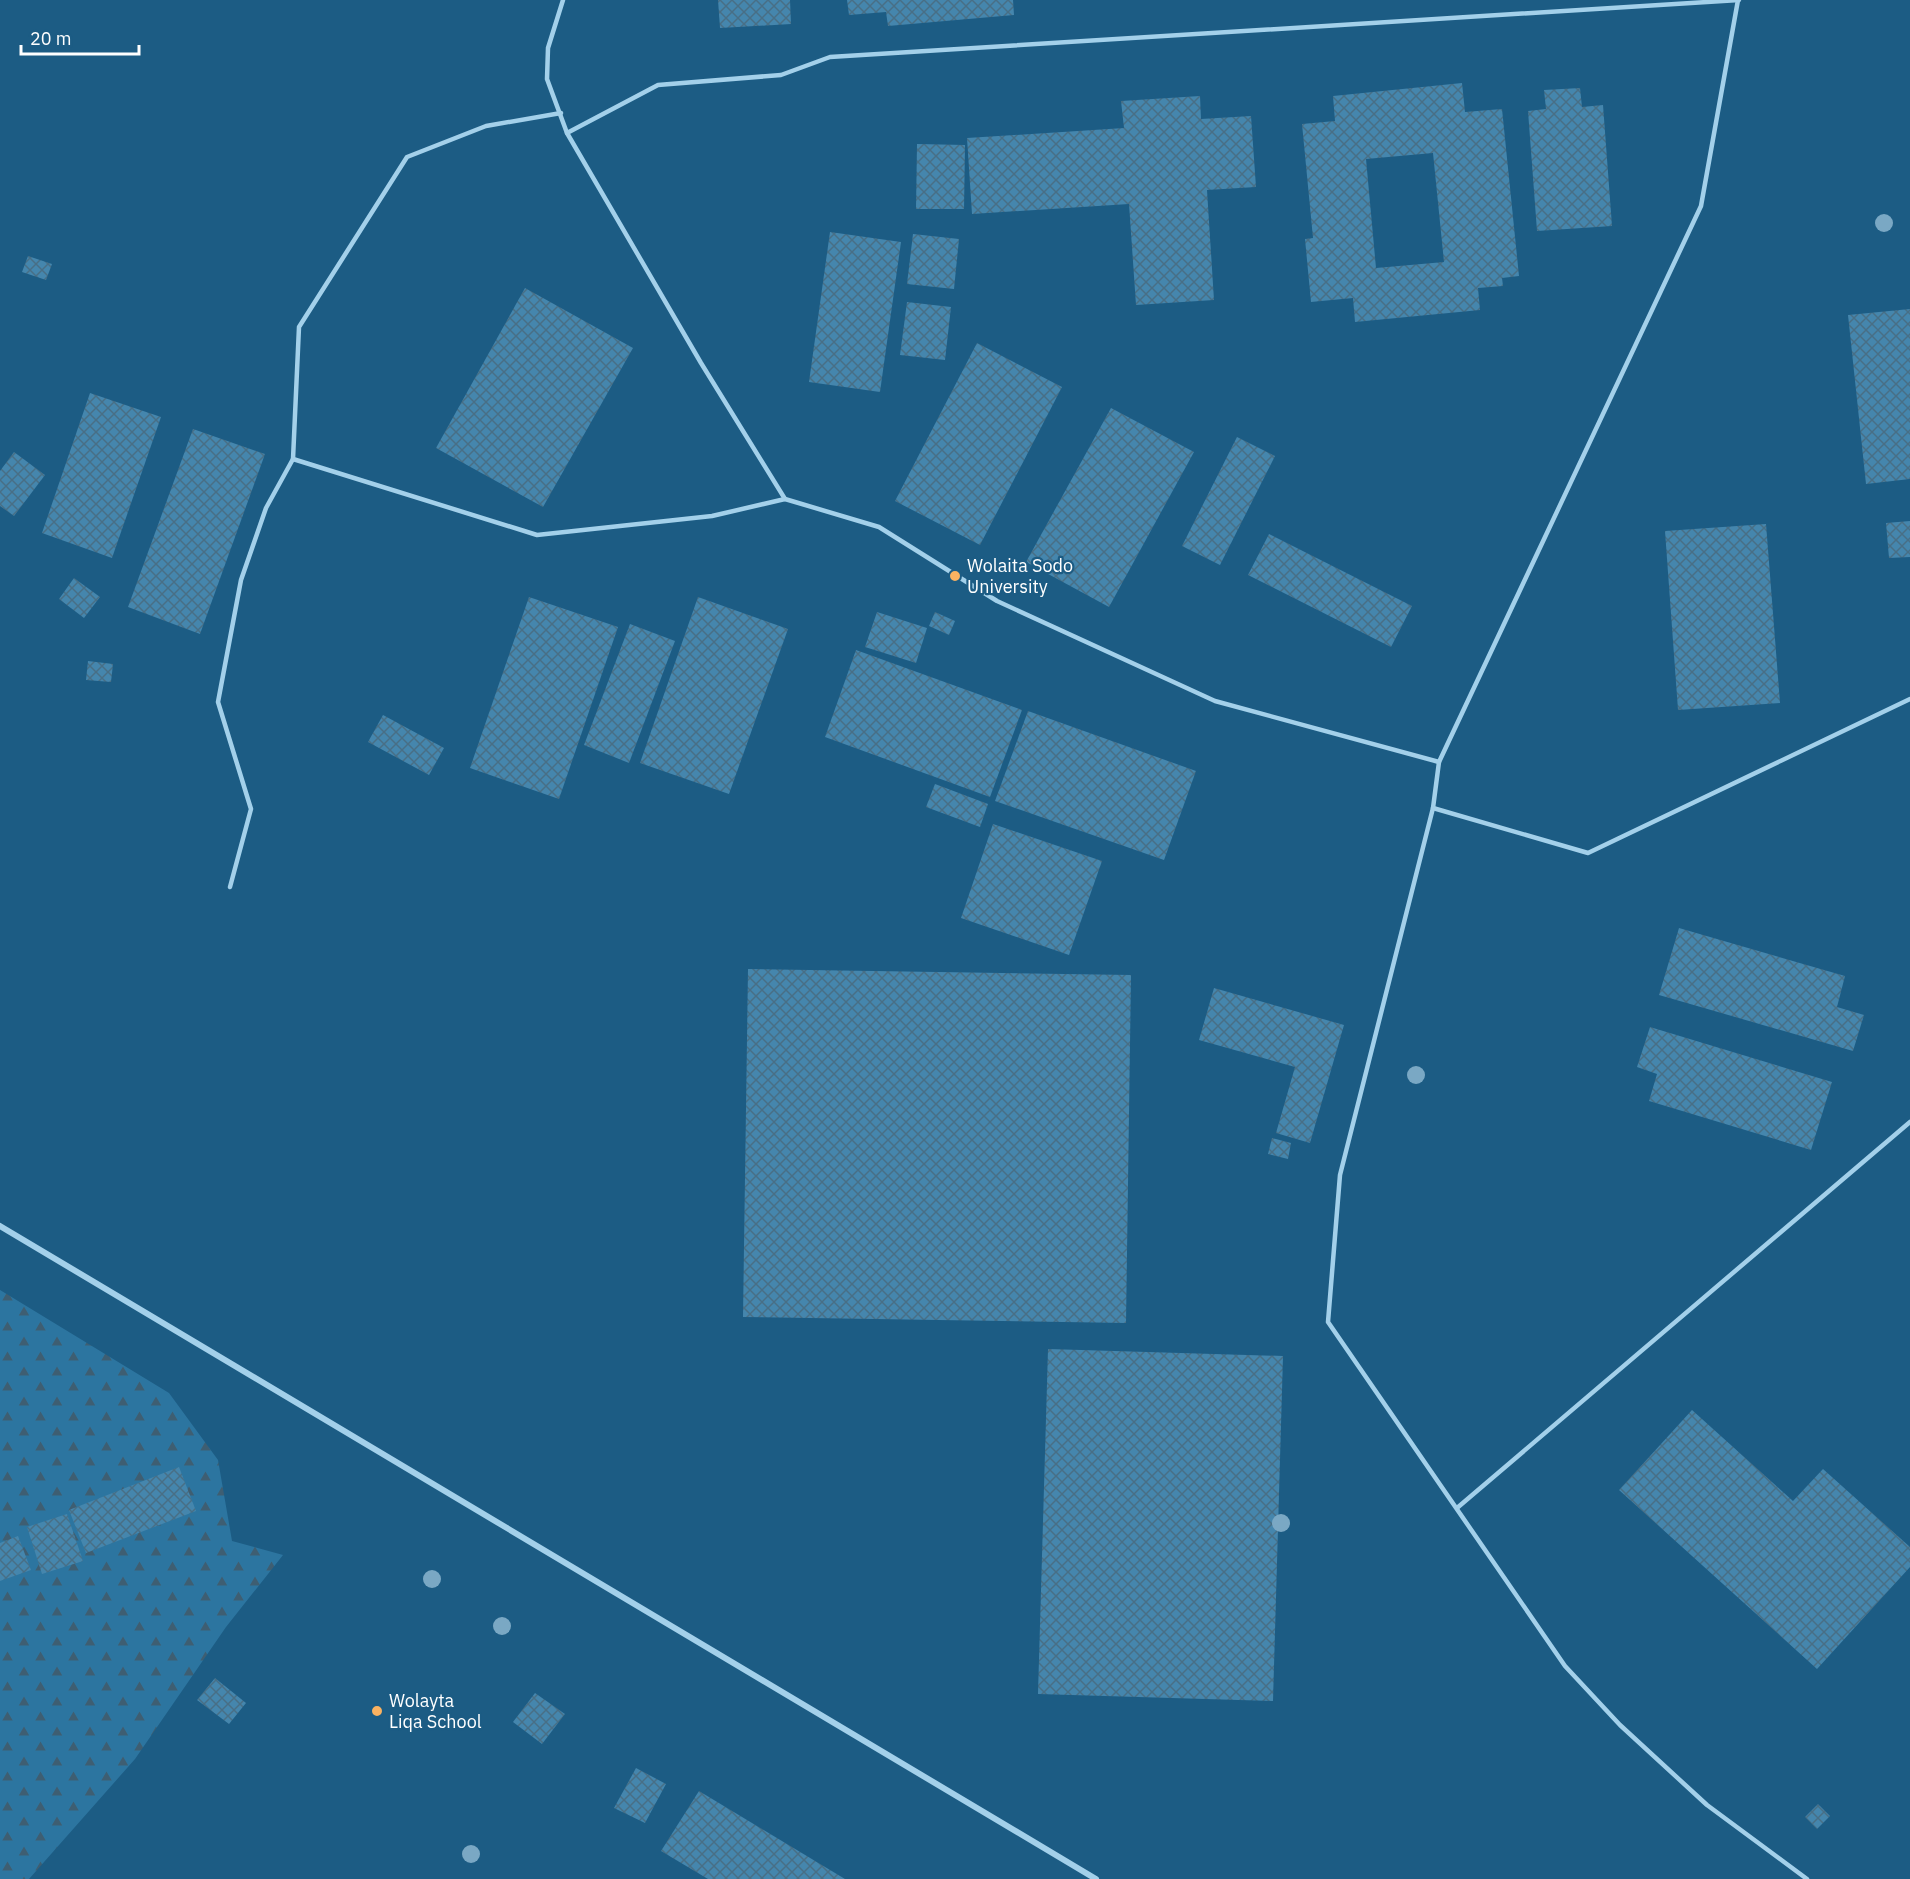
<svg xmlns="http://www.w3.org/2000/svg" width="1910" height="1879" font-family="'IBM Plex Sans',sans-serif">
	<defs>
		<pattern id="forest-firs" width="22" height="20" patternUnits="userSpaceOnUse" patternTransform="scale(1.5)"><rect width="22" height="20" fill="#2c75a0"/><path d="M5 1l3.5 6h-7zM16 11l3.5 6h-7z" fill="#3e5e72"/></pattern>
		<pattern id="building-cross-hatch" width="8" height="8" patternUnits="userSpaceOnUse" patternTransform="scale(1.5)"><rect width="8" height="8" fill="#4586ad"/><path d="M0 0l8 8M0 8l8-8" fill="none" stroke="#486f86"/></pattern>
	</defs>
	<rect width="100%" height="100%" fill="#1c5c84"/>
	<path fill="url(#forest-firs)" d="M0,1290L169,1393L218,1460L232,1541L283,1555L226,1627L135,1759L29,1879H0Z"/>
	<g fill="url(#building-cross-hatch)" fill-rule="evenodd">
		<path d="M718,0H790L791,24L720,28Z"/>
		<path d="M847,0H1013L1014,15L888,26L886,12L849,15Z"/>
		<path d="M1462,83L1465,112L1502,109L1519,276L1502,278L1503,286L1478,288L1480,310L1355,322L1353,298L1311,302L1305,239L1313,238L1302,124L1335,121L1333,96ZM1433,153L1444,262L1376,268L1366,159Z"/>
		<path d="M1580,88L1582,107L1603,105L1612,226L1537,231L1528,111L1546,109L1544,90Z"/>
		<path d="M1200,96L1201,119L1251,116L1256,187L1207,190L1214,300L1136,305L1129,204L972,214L967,138L1124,128L1121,101Z"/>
		<path d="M917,144L965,145L964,209H916Z"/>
		<path d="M830,232L901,242L880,392L809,382Z"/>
		<path d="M913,234L959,239L954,289L907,284Z"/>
		<path d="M28,256L52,264L46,280L22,272Z"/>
		<path d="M525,288L633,348L543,507L436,448Z"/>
		<path d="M907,302L951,307L945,360L900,355Z"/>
		<path d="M1910,309V479L1866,484L1848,315Z"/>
		<path d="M977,343L1062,387L980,545L895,501Z"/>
		<path d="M90,393L161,417L112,558L42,533Z"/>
		<path d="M1111,408L1194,452L1109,607L1026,562Z"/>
		<path d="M193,429L265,454L200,634L128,607Z"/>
		<path d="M1237,437L1275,456L1220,565L1182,546Z"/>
		<path d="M14,452L45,475L14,516L0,506V471Z"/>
		<path d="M1910,521V557L1889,558L1886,523Z"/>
		<path d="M1766,524L1780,703L1678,710L1665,531Z"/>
		<path d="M1269,534L1412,606L1391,647L1248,575Z"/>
		<path d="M74,578L100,597L84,618L59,599Z"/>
		<path d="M529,597L618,627L559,799L470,768Z"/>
		<path d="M698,597L788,629L729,794L640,763Z"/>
		<path d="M877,612L927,628L916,663L865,647Z"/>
		<path d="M935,612L955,621L949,635L929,626Z"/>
		<path d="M630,624L675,641L629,763L584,745Z"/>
		<path d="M856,650L1022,710L990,797L825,737Z"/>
		<path d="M88,661L113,664L111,682L86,680Z"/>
		<path d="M1028,711L1196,771L1164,860L995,801Z"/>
		<path d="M383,715L444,748L429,775L368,742Z"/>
		<path d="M935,784L988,804L980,827L926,807Z"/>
		<path d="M993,824L1102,861L1069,955L961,918Z"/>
		<path d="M1679,928L1845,976L1837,1007L1864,1015L1853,1051L1659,995Z"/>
		<path d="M748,969L1131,975L1126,1323L743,1317Z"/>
		<path d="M1214,988L1344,1025L1310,1143L1276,1133L1295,1067L1199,1040Z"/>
		<path d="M1650,1027L1832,1082L1811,1150L1649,1101L1657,1074L1637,1067Z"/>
		<path d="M1272,1138L1291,1143L1288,1159L1268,1154Z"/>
		<path d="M1048,1349L1283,1356L1273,1701L1038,1694Z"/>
		<path d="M1692,1410L1793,1501L1823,1469L1910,1547V1567L1817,1669L1619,1490Z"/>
		<path d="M179,1467L196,1511L86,1553L69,1510Z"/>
		<path d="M67,1514L83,1561L42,1574L27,1527Z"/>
		<path d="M18,1536L31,1570L0,1581V1543Z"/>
		<path d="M215,1678L246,1703L229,1724L197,1700Z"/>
		<path d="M535,1693L565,1714L542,1744L513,1722Z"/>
		<path d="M636,1768L666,1784L645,1823L614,1808Z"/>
		<path d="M699,1791L845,1879H708L661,1851Z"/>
		<path d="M1818,1804L1830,1816L1817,1829L1805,1817Z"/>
	</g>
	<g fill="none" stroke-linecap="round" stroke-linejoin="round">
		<g stroke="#a3d0ea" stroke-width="4.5">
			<path d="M563,0L548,48L547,79L567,133L701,363L785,499L879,527L997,601L1215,701L1439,762"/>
			<path d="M1738,0L1701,206L1439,762L1433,808L1340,1175L1328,1322L1565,1666L1620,1725L1707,1805L1807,1879"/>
			<path d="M567,133L658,85L781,75L830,57L1739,0"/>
			<path d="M293,459L537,535L712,516L785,499"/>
			<path d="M1433,808L1588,853L1910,699"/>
			<path d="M230,887L251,809L218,702L241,580L266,508L293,459L299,327L407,157L486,126L561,113"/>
			<path d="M1457,1508L1910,1122"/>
		</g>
		<path stroke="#a3d0ea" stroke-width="6" d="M0,1226L1096,1879"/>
	</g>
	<g fill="#7aa8c4">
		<circle cx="1884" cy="223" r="9"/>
		<circle cx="1416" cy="1075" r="9"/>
		<circle cx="1281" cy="1523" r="9"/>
		<circle cx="432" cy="1579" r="9"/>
		<circle cx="502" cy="1626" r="9"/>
		<circle cx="471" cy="1854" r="9"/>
	</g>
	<g fill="#fab261" stroke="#1c5c84" stroke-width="2">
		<circle cx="955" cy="576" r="6"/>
		<circle cx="377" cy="1711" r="6"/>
	</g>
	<g text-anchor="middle" stroke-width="4.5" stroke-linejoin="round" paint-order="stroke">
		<g font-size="18" fill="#fff" stroke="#1c5c84" text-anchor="start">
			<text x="967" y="572">Wolaita Sodo<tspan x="967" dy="21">University</tspan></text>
			<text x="389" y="1707">Wolayta<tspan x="389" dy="21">Liqa School</tspan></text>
		</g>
	</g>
	<path d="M21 45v9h118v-9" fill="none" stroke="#ffffff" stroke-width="3"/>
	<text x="30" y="45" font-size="18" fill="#ffffff" stroke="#1c5c84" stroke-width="4.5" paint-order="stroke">20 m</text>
</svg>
